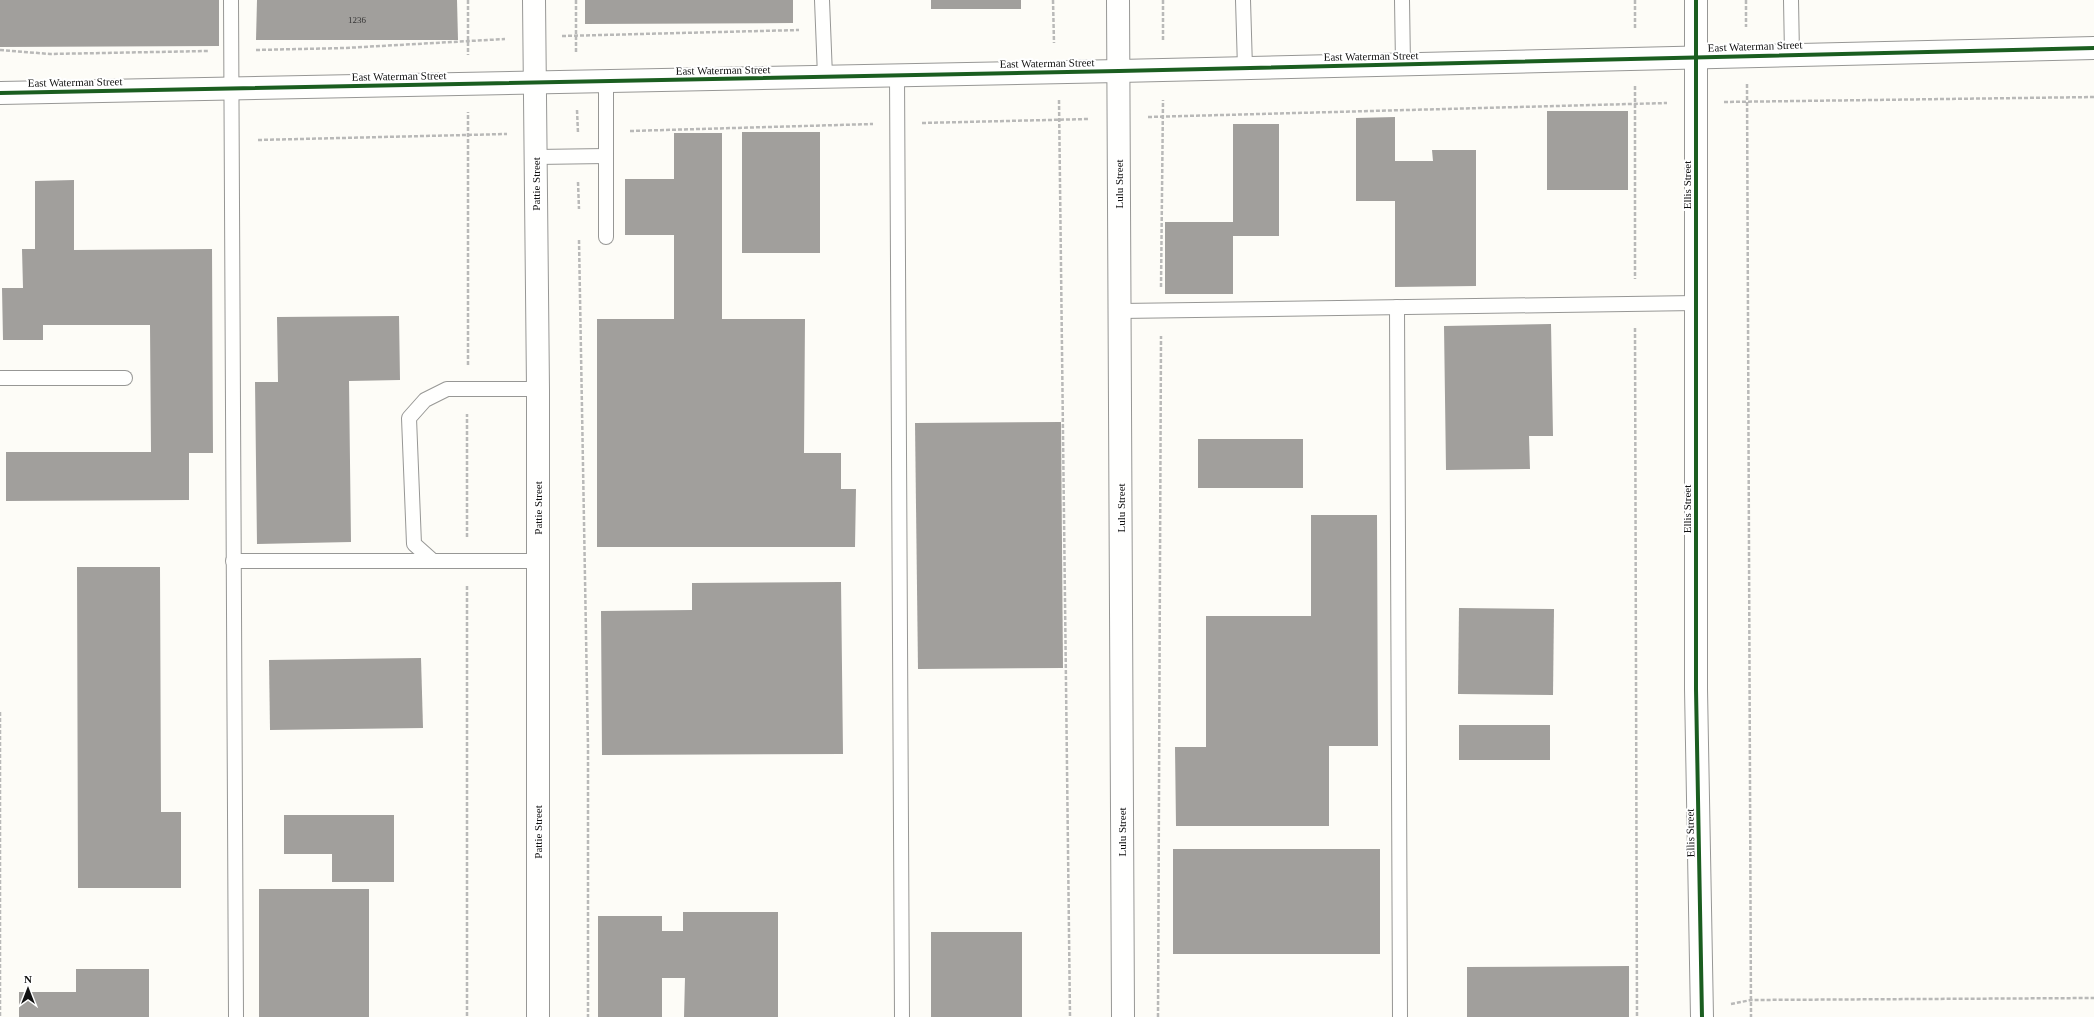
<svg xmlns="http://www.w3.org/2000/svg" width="2094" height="1017" font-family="'Times New Roman',serif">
	<rect width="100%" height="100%" fill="#fdfcf7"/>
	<g fill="#a19f9c">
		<path d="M0,0H219V46L0,47Z"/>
		<path d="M257,0H457L458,40H256Z"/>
		<path d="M585,0H793V23L585,24Z"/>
		<rect x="931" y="0" width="90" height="9"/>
		<rect x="1547" y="111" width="81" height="79"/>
		<path d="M1395,117V161H1433L1432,150H1476V286L1395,287V201H1356V118Z"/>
		<path d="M1233,124H1279V236H1233V294H1165V222H1233Z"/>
		<rect x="742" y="132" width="78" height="121"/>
		<path d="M674,133H722V319H805L804,453H841V489H856L855,547H597V319H674V235H625V179H674Z"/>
		<path d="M74,180V250L212,249L213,453H189V500L6,501V452H151L150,325H43V340H3L2,288H23L22,249H35V181Z"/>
		<path d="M399,316L400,380L349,381L351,542L257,544L255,382H278L277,317Z"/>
		<path d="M1551,324L1553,436H1529L1530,469L1446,470L1444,326Z"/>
		<path d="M1061,422L1063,668L918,669L915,423Z"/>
		<rect x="1198" y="439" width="105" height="49"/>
		<path d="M1311,515H1377L1378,746H1329V826H1176L1175,747H1206V616H1311Z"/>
		<path d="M77,567H160L161,812H181V888H78Z"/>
		<path d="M841,582L843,754L602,755L601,611L692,610V583Z"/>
		<path d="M1459,608L1554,609L1553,695L1458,694Z"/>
		<path d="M421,658L423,728L270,730L269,660Z"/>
		<rect x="1459" y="725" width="91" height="35"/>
		<path d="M284,815H394V882H332V854H284Z"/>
		<rect x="1173" y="849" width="207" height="105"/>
		<rect x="259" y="889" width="110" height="128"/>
		<path d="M683,912H778V1017H684L685,978H662V1017H598V916H662V931H683Z"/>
		<rect x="931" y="932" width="91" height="85"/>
		<path d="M1629,966V1017H1467V967Z"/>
		<path d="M76,969H149V1017H19V992H76Z"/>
	</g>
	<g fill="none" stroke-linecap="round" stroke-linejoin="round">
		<defs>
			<g id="service">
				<path d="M231,0L236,1017"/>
				<path d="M822,0L825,76"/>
				<path d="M1243,0L1245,68"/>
				<path d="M1402,0L1403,64"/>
				<path d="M1791,0L1792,54"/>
				<path d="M897,75L902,1017"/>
				<path d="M606,81V237"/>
				<path d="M536,157L606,156"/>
				<path d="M1397,307L1400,1017"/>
				<path d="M1120,311L1696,303"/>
				<path d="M0,378H125"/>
				<path d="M538,389H447L425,400L409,418L414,544L433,561H538"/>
				<path d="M233,561H433"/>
			</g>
			<g id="minor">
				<path d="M534,0L538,389V1017"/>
				<path d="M1118,0L1123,1017"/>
				<path d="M1696,0V689L1702,1017"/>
				<path d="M0,93L1119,71L2094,48"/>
			</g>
		</defs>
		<use href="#service" stroke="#979795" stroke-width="16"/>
		<use href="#minor" stroke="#979795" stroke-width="24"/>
		<g stroke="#b9b9b8" stroke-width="2.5" stroke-dasharray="4 2" stroke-linecap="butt">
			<path d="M468,0V55"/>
			<path d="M576,0V53"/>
			<path d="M1053,0L1054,43"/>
			<path d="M1163,0V41"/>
			<path d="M1635,0V29"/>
			<path d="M1746,0V27"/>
			<path d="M562,36L799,30"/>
			<path d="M0,50L50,54L208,51"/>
			<path d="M256,50L345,48L505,39"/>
			<path d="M1747,84L1751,1017"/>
			<path d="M1635,86V279"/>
			<path d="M1059,100L1070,1017"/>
			<path d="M1724,102L2094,97"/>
			<path d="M577,110L578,133"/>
			<path d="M1148,117L1667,103"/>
			<path d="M922,123L1089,119"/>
			<path d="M630,131L873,124"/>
			<path d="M258,140L507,134"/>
			<path d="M578,182L579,209"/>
			<path d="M579,240L588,747V1017"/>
			<path d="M1161,287L1163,100"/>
			<path d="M1635,328L1637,1017"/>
			<path d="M468,365V112"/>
			<path d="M467,537V414"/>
			<path d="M467,586V1017"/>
			<path d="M0,712V1017"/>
			<path d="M1731,1004L1751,1000L2094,998"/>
			<path d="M1158,1017L1161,336"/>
		</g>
		<use href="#service" stroke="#fffffe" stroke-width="14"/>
		<use href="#minor" stroke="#fffffe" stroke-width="22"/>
		<defs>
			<g id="cycleway">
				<path d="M1696,0V689L1702,1017"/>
				<path d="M0,93L1119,71L2094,48"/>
			</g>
		</defs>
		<use href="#cycleway" stroke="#fff" stroke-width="6"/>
		<use href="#cycleway" stroke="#1b5e20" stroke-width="4"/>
	</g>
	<g text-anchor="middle" stroke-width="4" stroke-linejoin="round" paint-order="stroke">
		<g font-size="9" fill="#353434">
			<text x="357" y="23">1236</text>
		</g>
		<g font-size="11" fill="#111" stroke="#fff">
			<text transform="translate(1755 46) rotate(-2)" y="4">East Waterman Street</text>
			<text transform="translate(1371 56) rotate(-1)" y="4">East Waterman Street</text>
			<text transform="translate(1047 63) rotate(-1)" y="4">East Waterman Street</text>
			<text transform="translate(723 70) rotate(-1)" y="4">East Waterman Street</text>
			<text transform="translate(399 76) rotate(-1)" y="4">East Waterman Street</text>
			<text transform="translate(75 82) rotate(-1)" y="4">East Waterman Street</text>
			<text transform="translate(536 184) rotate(-90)" y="4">Pattie Street</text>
			<text transform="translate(1119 184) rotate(-90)" y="4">Lulu Street</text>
			<text transform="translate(1687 185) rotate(-90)" y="4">Ellis Street</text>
			<text transform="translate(538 508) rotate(-90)" y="4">Pattie Street</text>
			<text transform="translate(1121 508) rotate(-90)" y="4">Lulu Street</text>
			<text transform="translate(1687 509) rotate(-90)" y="4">Ellis Street</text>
			<text transform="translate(538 832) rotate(-90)" y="4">Pattie Street</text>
			<text transform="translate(1122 832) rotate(-90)" y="4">Lulu Street</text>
			<text transform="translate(1690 833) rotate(-91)" y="4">Ellis Street</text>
		</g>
	</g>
	<g transform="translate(28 989)" stroke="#ffffff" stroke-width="3" paint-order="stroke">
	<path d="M0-3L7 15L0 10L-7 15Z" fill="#111111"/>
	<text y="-6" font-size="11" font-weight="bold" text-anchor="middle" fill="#111111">N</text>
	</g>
</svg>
